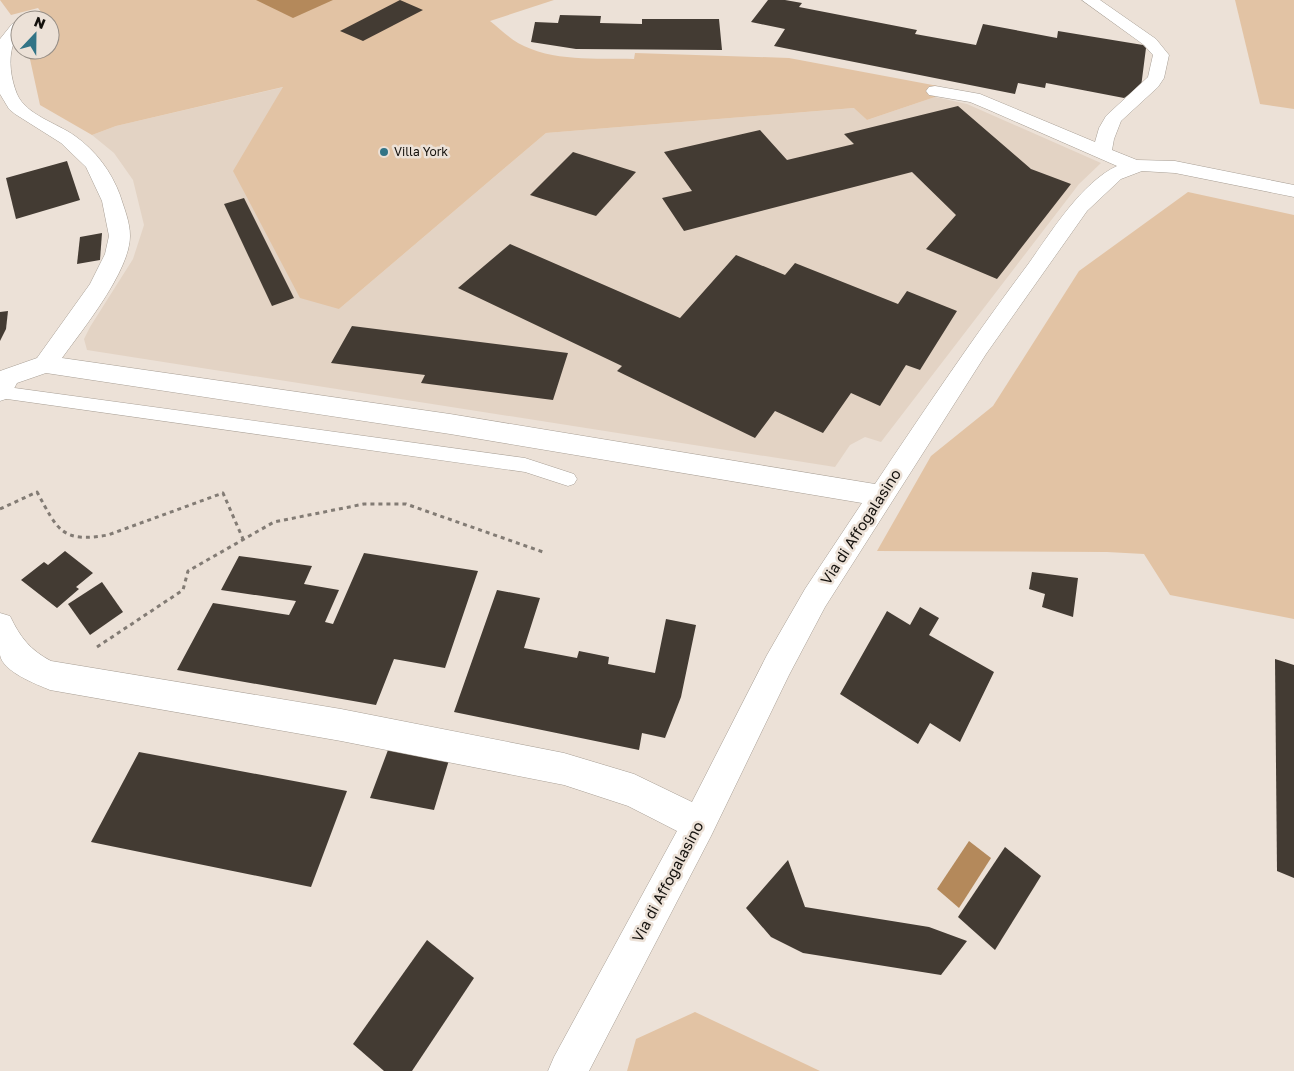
<svg xmlns="http://www.w3.org/2000/svg" width="1294" height="1071" font-family="'Golos Text',sans-serif">
	<rect width="100%" height="100%" fill="#ece1d7"/>
	<path fill="#e3d3c4" d="M284,87L339,309L546,133L855,108L867,120L935,97L967,104L1101,163L1079,184L881,442L865,437L850,445L835,467L87,350L84,339L90,327L133,259L144,225L133,180L114,153L92,135L116,126Z"/>
	<g fill="#e2c3a4">
		<path d="M0,0H554L490,21C499,28 508,37 518,43C552,62 596,58 634,59L635,53L789,58L938,86L935,97L867,120L854,108L546,133L339,309L300,298L233,171L283,87L116,126L92,135L40,105L28,50H50V20H47L38,8L11,15Z"/>
		<path d="M1235,0H1294V109L1260,104Z"/>
		<path d="M1188,192L1294,215V619L1170,595L1144,554L1107,552L877,551L931,456L993,406L1079,271Z"/>
		<path d="M695,1012L820,1071H627L636,1039Z"/>
	</g>
	<g fill="#b4895b">
		<path d="M256,0H333L293,18Z"/>
		<path d="M969,841L991,858L959,908L937,889Z"/>
	</g>
	<g fill="#433b33">
		<path d="M400,0L423,10L363,41L340,31Z"/>
		<path d="M768,0H785L802,3L799,7L917,30L915,34L976,45L983,24L1057,38L1058,31L1143,45L1146,48L1141,87L1124,98L1046,83L1045,88L1018,83L1015,94L774,46L785,29L751,22Z"/>
		<path d="M560,15L601,16L600,23L642,24V19H719L722,50L576,49L531,42L535,22L558,23Z"/>
		<path d="M958,106L1031,169L1071,184L997,279L926,249L956,215L912,172L684,231L662,198L692,191L664,152L760,130L787,160L854,144L844,134Z"/>
		<path d="M573,152L636,172L596,216L530,195Z"/>
		<path d="M67,161L80,200L16,219L6,178Z"/>
		<path d="M244,198L294,298L272,306L224,204Z"/>
		<path d="M102,233L100,260L77,264L80,237Z"/>
		<path d="M510,244L680,318L736,255L785,275L795,263L898,304L907,291L957,311L920,370L906,365L880,406L851,393L823,433L775,411L755,438L617,371L622,366L458,288Z"/>
		<path d="M8,311L6,329L0,341V312Z"/>
		<path d="M352,326L568,353L553,400L421,383L425,375L331,363Z"/>
		<path d="M65,551L93,573L76,587L79,589L57,608L21,580L44,562L48,565Z"/>
		<path d="M364,553L478,571L445,668L394,659L376,705L177,670L213,603L289,615L296,601L221,590L239,556L312,566L304,584L339,590L325,622L333,624Z"/>
		<path d="M1032,572L1078,578L1073,617L1042,607L1045,594L1029,589Z"/>
		<path d="M102,582L123,612L90,635L68,604Z"/>
		<path d="M497,590L540,598L524,648L577,658L579,651L609,657L608,664L655,673L666,619L696,625L681,697L665,738L642,733L639,750L454,712Z"/>
		<path d="M920,607L939,618L929,635L994,672L960,742L930,723L918,744L840,694L887,611L910,625Z"/>
		<path d="M1275,659L1294,665V878L1277,871Z"/>
		<path d="M388,750L449,760L434,810L370,798Z"/>
		<path d="M139,752L347,791L311,887L91,842Z"/>
		<path d="M1005,847L1041,876L995,950L958,917Z"/>
		<path d="M788,860L805,907L929,927L967,941L941,975L803,953L771,937L746,908Z"/>
		<path d="M427,940L474,978L412,1071H384L353,1044Z"/>
	</g>
	<g fill="none" stroke-linecap="round" stroke-linejoin="round">
		<defs>
			<path id="lane" d="M0,386L525,458L574,474L577,479L574,484L568,486L525,472L0,398Z"/>
			<path id="street" d="M1082,0H1100L1156,39L1169,55L1164,78L1158,87L1121,121L1114,139L1112,150L1137,160L1175,161L1294,185V197L1175,173L1142,171L1121,179L1087,211L986,354L825,607L789,675L711,836L589,1071H548L554,1057L677,831L628,806L564,785L341,741L50,690C36,684 3,672 0,655C0,642 0,626 0,613L10,616C20,637 30,650 51,661L341,709L564,753L634,774L692,802L767,655L805,589L862,503L450,434L46,373L17,383L9,398L0,401V371L37,358L90,284L105,254L109,236L102,201L86,167L61,143L15,114L9,109L0,94V39L12,24L20,20C20,33 17,34 13,45C8,60 11,79 17,94C26,115 57,123 75,136C96,151 111,171 120,195C124,208 130,222 130,236C130,271 83,329 62,358L450,414L875,484C925,409 975,335 1029,263C1051,232 1082,182 1117,166L989,110L970,102L929,95L926,91L929,87L935,86L980,94L1095,142L1099,128L1106,116L1148,77L1153,55L1144,45Z"/>
		</defs>
		<use href="#lane" stroke="#a89f95" stroke-width="1"/>
		<use href="#street" stroke="#a89f95" stroke-width="1"/>
		<g stroke="#827b74" stroke-width="3" stroke-dasharray="4 4" stroke-linecap="butt">
			<path d="M0,509L37,492C58,530 61,543 108,535L223,493L243,539"/>
			<path d="M97,647L183,590L188,571L274,522L364,504H406L543,552"/>
		</g>
		<use href="#lane" fill="#fff" fill-rule="evenodd"/>
		<use href="#street" fill="#fff" fill-rule="evenodd"/>
	</g>
	<circle fill="#327486" stroke="#ece1d7" stroke-width="2" cx="384" cy="152" r="5"/>
	<g text-anchor="middle" stroke-width="5" stroke-linejoin="round" paint-order="stroke">
		<g font-size="12" fill="#14110d" stroke="#ece1d7" text-anchor="start">
			<text x="394" y="156">Villa York</text>
		</g>
		<g font-size="15" fill="#14110d" stroke="#ece1d7">
			<text transform="translate(861 527) rotate(-57)" y="5">Via di Affogalasino</text>
			<text transform="translate(668 882) rotate(-62)" y="5">Via di Affogalasino</text>
		</g>
	</g>
	<g transform="translate(35 35) rotate(22)"><circle r="24" fill="#ece1d7" stroke="#968e86"/>
	<path d="M0-4L9 19L0 12L-9 19Z" fill="#327486"/>
	<text y="-8" font-size="14" font-weight="bold" text-anchor="middle" fill="#14110d">N</text>
	</g>
</svg>
